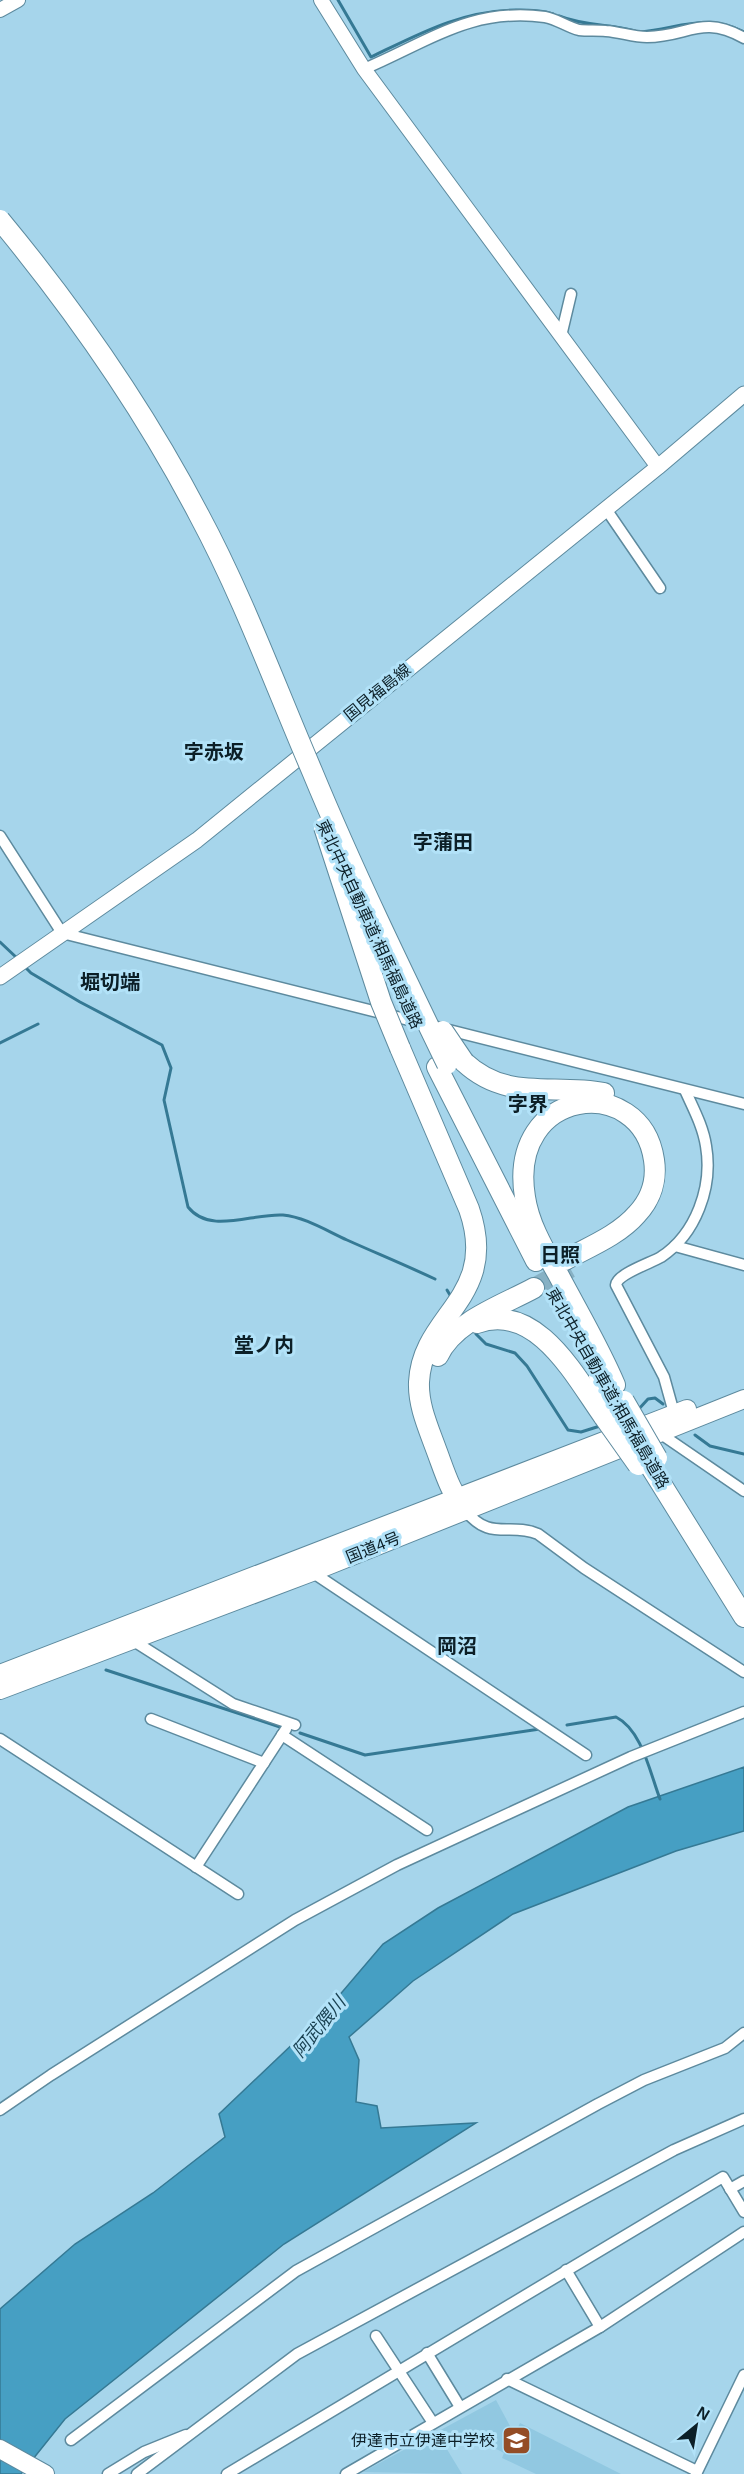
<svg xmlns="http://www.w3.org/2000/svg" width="744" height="2474" font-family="Helvetica,'Noto Sans JP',sans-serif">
	<rect width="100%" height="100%" fill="#a6d5eb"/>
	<path fill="#91c8e1" d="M496,2400L510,2426L517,2429L520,2423L621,2474H536L502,2458L504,2453L467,2434L445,2446L462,2474L363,2472Z"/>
	<path fill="#469fc3" stroke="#357994" stroke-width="1.5" d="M744,1767V1831L676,1851L513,1914L413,1981L349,2037L359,2060L356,2102L377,2106L381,2128L476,2123L284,2244L65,2419L21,2474H0V2309L75,2244L153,2193L225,2137L219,2114L320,2018L383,1944L438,1908L628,1807Z"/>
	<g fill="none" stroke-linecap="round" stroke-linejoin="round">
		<g stroke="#357994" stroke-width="3">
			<path d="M338,0L371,57C421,33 460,11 516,10C528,10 542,10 553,14"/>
			<path d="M559,16C584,26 609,24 635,31"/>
			<path d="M641,32C680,28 706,13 744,32"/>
			<path d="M0,942L18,959"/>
			<path d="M24,966L31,973L80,1002L162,1045L171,1068L164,1100L188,1207C210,1235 252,1213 283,1215C305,1217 327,1231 347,1240C376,1253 405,1265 435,1279"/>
			<path d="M0,1043L38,1024"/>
			<path d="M447,1290L450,1295"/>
			<path d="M476,1334L486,1344L515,1353L527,1366L568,1430L581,1432L600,1426"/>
			<path d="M637,1411L648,1399L655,1398L663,1404"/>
			<path d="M695,1435L710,1446L744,1454"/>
			<path d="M106,1670L283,1728"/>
			<path d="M567,1725L616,1717C642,1730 650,1773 660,1799"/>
			<path d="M300,1733L365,1755L540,1729"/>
		</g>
		<path stroke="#87b1c4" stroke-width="20" stroke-dasharray="20 10" stroke-linecap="butt" d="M534,1288L570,1268"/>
		<defs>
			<g id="minor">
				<path d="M364,69C428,42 471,7 545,17C557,19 567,27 579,30C588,31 597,30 606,31C620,32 633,37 647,37C688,37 701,14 744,38"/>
				<path d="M561,336L571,294"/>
				<path d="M606,509L660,588"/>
				<path d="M0,836L62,933L744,1104"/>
				<path d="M675,1246L744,1265"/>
				<path d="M674,1413L664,1377L616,1285C617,1274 651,1263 661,1257C696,1234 713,1187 706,1146C703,1126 693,1108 685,1090"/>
				<path d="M658,1432L744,1491"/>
				<path d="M465,1510C490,1542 509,1522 538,1534L584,1568L744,1672"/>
				<path d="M312,1572L586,1755"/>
				<path d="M129,1638L233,1704L295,1725"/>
				<path d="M151,1719L264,1763"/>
				<path d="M282,1735L427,1830"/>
				<path d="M0,1739L238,1894"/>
				<path d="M196,1867L286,1729"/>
				<path d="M0,2110L51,2075L295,1920L397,1865L631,1757L744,1712"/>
				<path d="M730,2189L744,2181"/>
				<path d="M566,2270L600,2327"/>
				<path d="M376,2336L433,2423"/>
				<path d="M427,2353L460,2407"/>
				<path d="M507,2379L697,2471"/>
				<path d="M71,2440L296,2271L598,2104L644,2080L725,2048L744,2033"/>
				<path d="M108,2474L144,2452L186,2435"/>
				<path d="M137,2474L297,2354L674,2150L744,2119"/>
				<path d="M227,2474L723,2177L744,2212"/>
				<path d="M346,2474L600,2327L744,2232"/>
				<path d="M696,2474L744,2375"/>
			</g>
			<g id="tertiary">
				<path d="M321,0L364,69L658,467"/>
				<path d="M0,10L18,0"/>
			</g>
			<path id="secondary" d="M0,977L197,840L658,467L744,394"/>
			<g id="trunk">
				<path d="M0,1674L687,1409"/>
				<path d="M0,1690L312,1572L744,1399"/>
				<path d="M0,2449L45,2474"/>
			</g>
			<g id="motorway">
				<path d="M400,1048L469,1209C500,1298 422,1314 419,1382C418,1405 428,1427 436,1449C444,1470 450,1492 465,1510"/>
				<path d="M464,1062C507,1102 552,1083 604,1093"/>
				<path d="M437,1067L536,1261"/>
				<path d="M565,1260C589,1247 619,1235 637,1214C651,1199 657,1180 654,1160C641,1072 507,1087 525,1197C529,1225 545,1251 559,1276C578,1312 599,1347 615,1385"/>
				<path d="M477,1323C537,1301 576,1378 604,1417"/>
				<path d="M438,1356C454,1321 503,1305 534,1288"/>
				<path d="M599,1376L615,1405"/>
				<path d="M647,1461L744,1617"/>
			</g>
		</defs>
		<use href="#minor" stroke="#5d8a9e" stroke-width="13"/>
		<use href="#tertiary" stroke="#5d8a9e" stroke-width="16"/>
		<use href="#secondary" stroke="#5d8a9e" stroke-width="17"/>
		<use href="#trunk" stroke="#5d8a9e" stroke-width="20"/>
		<use href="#motorway" stroke="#5d8a9e" stroke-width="22"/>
		<use href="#minor" stroke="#fff" stroke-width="10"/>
		<use href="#tertiary" stroke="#fff" stroke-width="14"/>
		<use href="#secondary" stroke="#fff" stroke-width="15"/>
		<use href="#trunk" stroke="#fff" stroke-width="18"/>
		<use href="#motorway" stroke="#fff" stroke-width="20"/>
		<defs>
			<g id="motorway-bridge">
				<path d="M0,220C76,312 143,408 199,515C243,597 275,685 312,771C353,870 400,967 447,1064"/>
				<path d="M324,827L381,1002L400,1048"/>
				<path d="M443,1031L464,1062"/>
				<path d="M624,1401L657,1458"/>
				<path d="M604,1417L638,1465"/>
			</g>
		</defs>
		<use href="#motorway-bridge" stroke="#5d8a9e" stroke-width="22" stroke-linecap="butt"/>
		<use href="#motorway-bridge" stroke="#fff" stroke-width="20"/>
	</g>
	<defs>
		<symbol id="school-square" viewBox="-11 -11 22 22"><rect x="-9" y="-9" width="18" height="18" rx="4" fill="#944d26" stroke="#b2e2f8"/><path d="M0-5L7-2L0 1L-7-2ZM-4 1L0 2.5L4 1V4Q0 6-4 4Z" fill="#fff"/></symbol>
	</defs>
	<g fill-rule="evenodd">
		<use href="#school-square" x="500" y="2424" width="33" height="33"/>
	</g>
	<g text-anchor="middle" stroke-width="6" stroke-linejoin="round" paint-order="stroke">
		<g font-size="16" fill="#0c1f27" stroke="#b2e2f8">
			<text transform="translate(377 692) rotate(-39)" y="6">国見福島線</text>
			<text transform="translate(370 924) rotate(65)" y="6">東北中央自動車道;相馬福島道路</text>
			<text transform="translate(608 1388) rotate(60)" y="6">東北中央自動車道;相馬福島道路</text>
			<text transform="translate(373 1547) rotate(-22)" y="6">国道4号</text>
		</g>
		<g font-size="16" fill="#0c1f27" stroke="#b2e2f8" text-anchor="end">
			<text x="495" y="2446">伊達市立伊達中学校</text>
		</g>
		<g font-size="18" font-style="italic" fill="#183f4f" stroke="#b2e2f8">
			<text transform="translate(319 2027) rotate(-51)" y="6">阿武隈川</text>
		</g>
		<g font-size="20" font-weight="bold" fill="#0c1f27" stroke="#b2e2f8">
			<text x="214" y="759">字赤坂</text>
			<text x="443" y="849">字蒲田</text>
			<text x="110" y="989">堀切端</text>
			<text x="528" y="1111">字界</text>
			<text x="560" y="1262">日照</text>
			<text x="264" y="1352">堂ノ内</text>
			<text x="457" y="1653">岡沼</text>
		</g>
	</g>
	<g transform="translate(696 2426) rotate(30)" stroke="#b2e2f8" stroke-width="4.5" paint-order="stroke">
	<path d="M0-4.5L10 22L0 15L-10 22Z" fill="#0c1f27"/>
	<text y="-9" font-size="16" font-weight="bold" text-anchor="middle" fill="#0c1f27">N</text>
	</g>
</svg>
